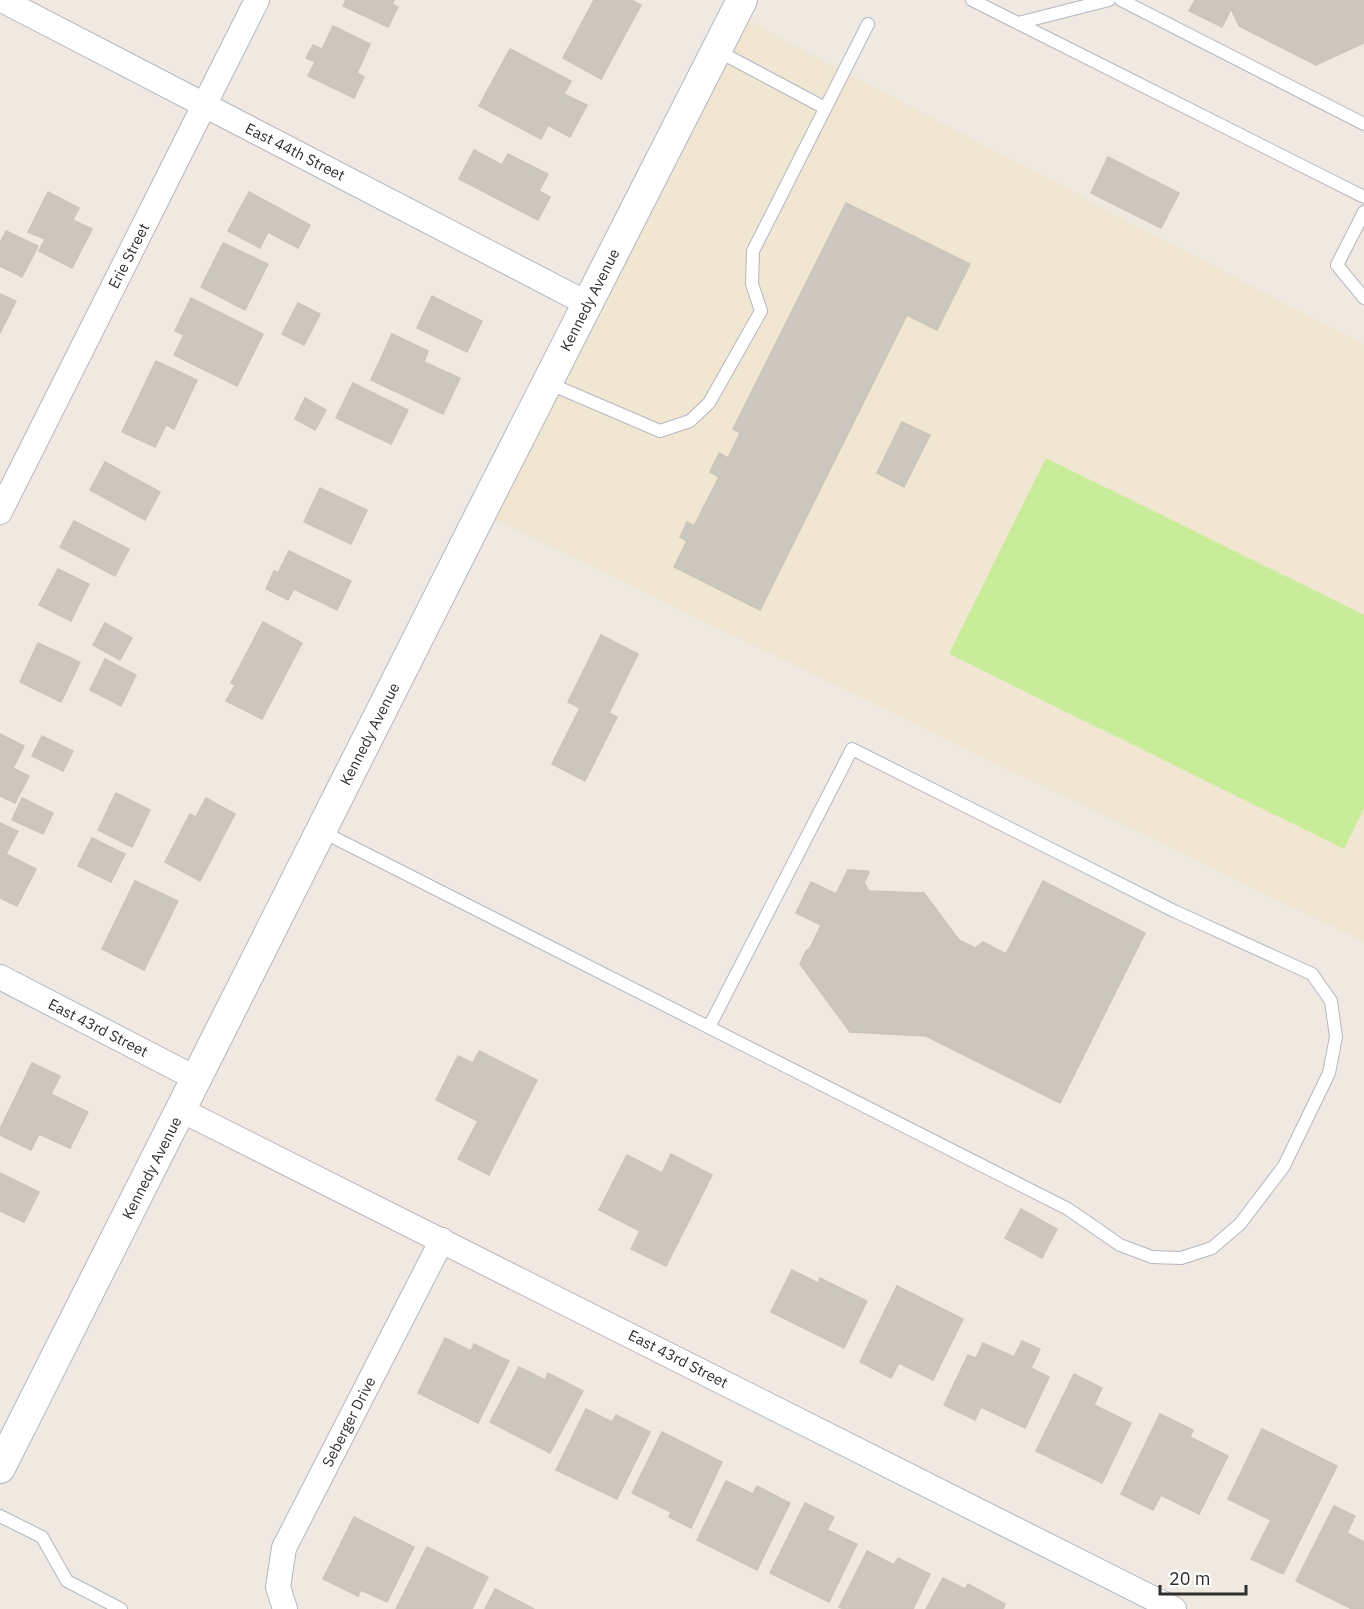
<svg xmlns="http://www.w3.org/2000/svg" width="1364" height="1609" font-family="'IBM Plex Sans',sans-serif">
	<rect width="100%" height="100%" fill="#efe9e1"/>
	<path fill="#f0e6d1" d="M735,14L1364,345V942L481,513Z"/>
	<path fill="#c9ec9a" d="M1046,458L1364,615V808L1344,849L949,654Z"/>
	<g fill="#cbc7bf" stroke="#cbc5ba" stroke-width="1.5">
		<path d="M346,0H394L392,4L398,7L388,27L343,6Z"/>
		<path d="M594,0H631L641,5L601,79L563,58Z"/>
		<path d="M1195,0H1364V43L1316,65L1239,26L1231,9L1222,27L1189,11Z"/>
		<path d="M333,26L370,44L357,73L364,77L354,98L308,76L315,62L306,58L313,45L322,49Z"/>
		<path d="M510,49L571,81L564,94L587,105L570,137L548,125L541,139L479,106Z"/>
		<path d="M474,150L502,165L508,154L548,174L539,191L550,197L538,220L459,179Z"/>
		<path d="M1108,157L1179,193L1161,228L1091,193Z"/>
		<path d="M48,192L79,208L73,220L92,229L72,268L39,251L45,239L28,232Z"/>
		<path d="M249,192L310,225L298,248L268,232L260,248L228,231Z"/>
		<path d="M846,203L970,264L937,330L907,315L760,610L674,567L687,541L680,537L687,522L694,526L719,477L710,472L719,453L728,458L740,433L733,429Z"/>
		<path d="M6,231L38,246L22,277L0,266V243Z"/>
		<path d="M223,243L268,264L245,310L201,287Z"/>
		<path d="M0,294L16,301L0,333Z"/>
		<path d="M432,296L482,321L467,352L417,328Z"/>
		<path d="M191,298L263,334L237,386L174,355L184,335L175,331Z"/>
		<path d="M298,303L320,314L304,345L282,334Z"/>
		<path d="M392,334L428,351L424,362L460,378L443,414L371,380Z"/>
		<path d="M156,361L197,380L174,429L166,425L155,447L122,432Z"/>
		<path d="M353,383L408,410L391,444L336,418Z"/>
		<path d="M305,398L326,410L315,430L295,419Z"/>
		<path d="M902,422L930,435L904,487L877,473Z"/>
		<path d="M105,462L160,492L145,520L90,490Z"/>
		<path d="M320,488L367,510L351,544L304,522Z"/>
		<path d="M74,521L129,549L115,576L60,547Z"/>
		<path d="M289,551L351,581L337,610L294,589L288,600L266,589L274,571L278,573Z"/>
		<path d="M58,569L89,584L71,621L39,605Z"/>
		<path d="M263,622L302,643L262,719L226,701L235,685L231,683Z"/>
		<path d="M105,623L132,638L120,660L93,645Z"/>
		<path d="M601,635L638,654L609,713L617,717L585,781L552,764L580,708L568,702Z"/>
		<path d="M38,643L80,662L61,702L20,682Z"/>
		<path d="M105,659L136,675L121,706L90,690Z"/>
		<path d="M0,734L24,746L13,768L29,776L15,803L0,796Z"/>
		<path d="M42,736L73,751L63,771L32,756Z"/>
		<path d="M116,793L150,810L132,847L98,830Z"/>
		<path d="M22,798L53,813L43,834L12,820Z"/>
		<path d="M206,798L235,814L200,881L165,862L190,814L196,817Z"/>
		<path d="M0,823L18,831L6,854L36,869L17,906L0,898Z"/>
		<path d="M92,838L125,854L111,882L78,866Z"/>
		<path d="M848,870L868,871L869,873L864,883L869,891L924,893L959,940L975,948L983,942L1006,954L1043,881L1145,933L1060,1103L926,1036L850,1032L800,964L806,951L810,948L821,925L796,913L811,882L836,894Z"/>
		<path d="M135,881L178,901L144,970L102,949Z"/>
		<path d="M479,1051L537,1080L489,1175L458,1159L478,1121L436,1100L458,1056L473,1063Z"/>
		<path d="M32,1063L60,1076L51,1094L88,1112L70,1148L39,1134L31,1150L0,1135V1129Z"/>
		<path d="M671,1154L712,1175L666,1266L631,1249L640,1231L599,1210L627,1155L662,1173Z"/>
		<path d="M0,1173L39,1192L24,1222L0,1211Z"/>
		<path d="M1021,1209L1057,1229L1042,1258L1005,1238Z"/>
		<path d="M792,1270L818,1283L820,1278L867,1301L844,1348L771,1312Z"/>
		<path d="M897,1286L963,1319L933,1380L899,1363L891,1378L860,1362Z"/>
		<path d="M445,1338L471,1351L474,1344L509,1361L478,1423L418,1393Z"/>
		<path d="M1022,1341L1040,1349L1031,1368L1049,1377L1025,1428L981,1407L975,1420L944,1405L968,1355L976,1358L983,1343L1014,1357Z"/>
		<path d="M519,1367L545,1380L548,1373L583,1391L550,1453L490,1422Z"/>
		<path d="M1074,1374L1102,1388L1094,1405L1131,1423L1102,1483L1036,1451Z"/>
		<path d="M586,1409L612,1422L616,1415L650,1432L617,1499L556,1470Z"/>
		<path d="M1160,1414L1193,1430L1190,1437L1228,1456L1199,1514L1161,1495L1153,1510L1121,1494Z"/>
		<path d="M1262,1429L1337,1466L1283,1574L1251,1559L1271,1520L1228,1499Z"/>
		<path d="M662,1432L722,1462L691,1528L669,1517L671,1512L632,1493Z"/>
		<path d="M726,1481L753,1494L757,1486L790,1503L757,1570L697,1540Z"/>
		<path d="M805,1503L834,1517L827,1530L857,1544L829,1602L770,1573Z"/>
		<path d="M1334,1506L1355,1516L1347,1533L1364,1542V1609H1352L1296,1581Z"/>
		<path d="M354,1517L414,1547L387,1602L361,1590L358,1596L323,1579Z"/>
		<path d="M427,1547L488,1577L472,1609H396Z"/>
		<path d="M867,1551L894,1565L898,1558L930,1574L913,1609H844L839,1607Z"/>
		<path d="M943,1578L965,1589L968,1584L1005,1604L1003,1609H926Z"/>
		<path d="M495,1589L534,1609H485Z"/>
	</g>
	<g fill="none" stroke-linecap="round" stroke-linejoin="round">
		<defs>
			<g id="service">
				<path d="M972,0L1364,197"/>
				<path d="M1121,0L1364,124"/>
				<path d="M1018,23L1109,0"/>
				<path d="M716,50L825,108"/>
				<path d="M1364,212L1337,265L1364,298"/>
				<path d="M548,383L660,431L690,421L709,403L761,311L752,284L753,251L868,24"/>
				<path d="M321,831L1068,1209L1120,1245L1152,1257L1181,1258L1212,1248L1240,1224L1284,1166L1329,1073L1336,1037L1331,1001L1312,974L1174,911L852,749L709,1027"/>
				<path d="M0,1516L42,1537L67,1581L121,1609"/>
			</g>
			<g id="minor">
				<path d="M2,0L588,304"/>
				<path d="M0,512L257,0"/>
				<path d="M0,977L197,1079"/>
				<path d="M181,1110L1174,1609"/>
				<path d="M285,1609L278,1587L284,1548L442,1240"/>
			</g>
			<path id="tertiary" d="M0,1468L481,513L742,0"/>
		</defs>
		<use href="#service" stroke="#b4b7c1" stroke-width="14"/>
		<use href="#minor" stroke="#b4b7c1" stroke-width="26"/>
		<use href="#tertiary" stroke="#b4b7c1" stroke-width="32"/>
		<use href="#service" stroke="#fff" stroke-width="12"/>
		<use href="#minor" stroke="#fff" stroke-width="24"/>
		<use href="#tertiary" stroke="#fff" stroke-width="30"/>
	</g>
	<g text-anchor="middle" stroke-width="4.5" stroke-linejoin="round" paint-order="stroke">
		<g font-size="15" fill="#2e2e2e" stroke="#fff">
			<text transform="translate(295 152) rotate(27)" y="5">East 44th Street</text>
			<text transform="translate(129 256) rotate(-63)" y="5">Erie Street</text>
			<text transform="translate(590 300) rotate(-63)" y="5">Kennedy Avenue</text>
			<text transform="translate(370 734) rotate(-63)" y="5">Kennedy Avenue</text>
			<text transform="translate(98 1028) rotate(27)" y="5">East 43rd Street</text>
			<text transform="translate(152 1168) rotate(-63)" y="5">Kennedy Avenue</text>
			<text transform="translate(678 1359) rotate(27)" y="5">East 43rd Street</text>
			<text transform="translate(349 1422) rotate(-63)" y="5">Seberger Drive</text>
		</g>
	</g>
	<path d="M1160 1585v9h86v-9" fill="none" stroke="#2e2e2e" stroke-width="3"/>
	<text x="1169" y="1585" font-size="18" fill="#2e2e2e" stroke="#ffffff" stroke-width="4.5" paint-order="stroke">20 m</text>
</svg>
